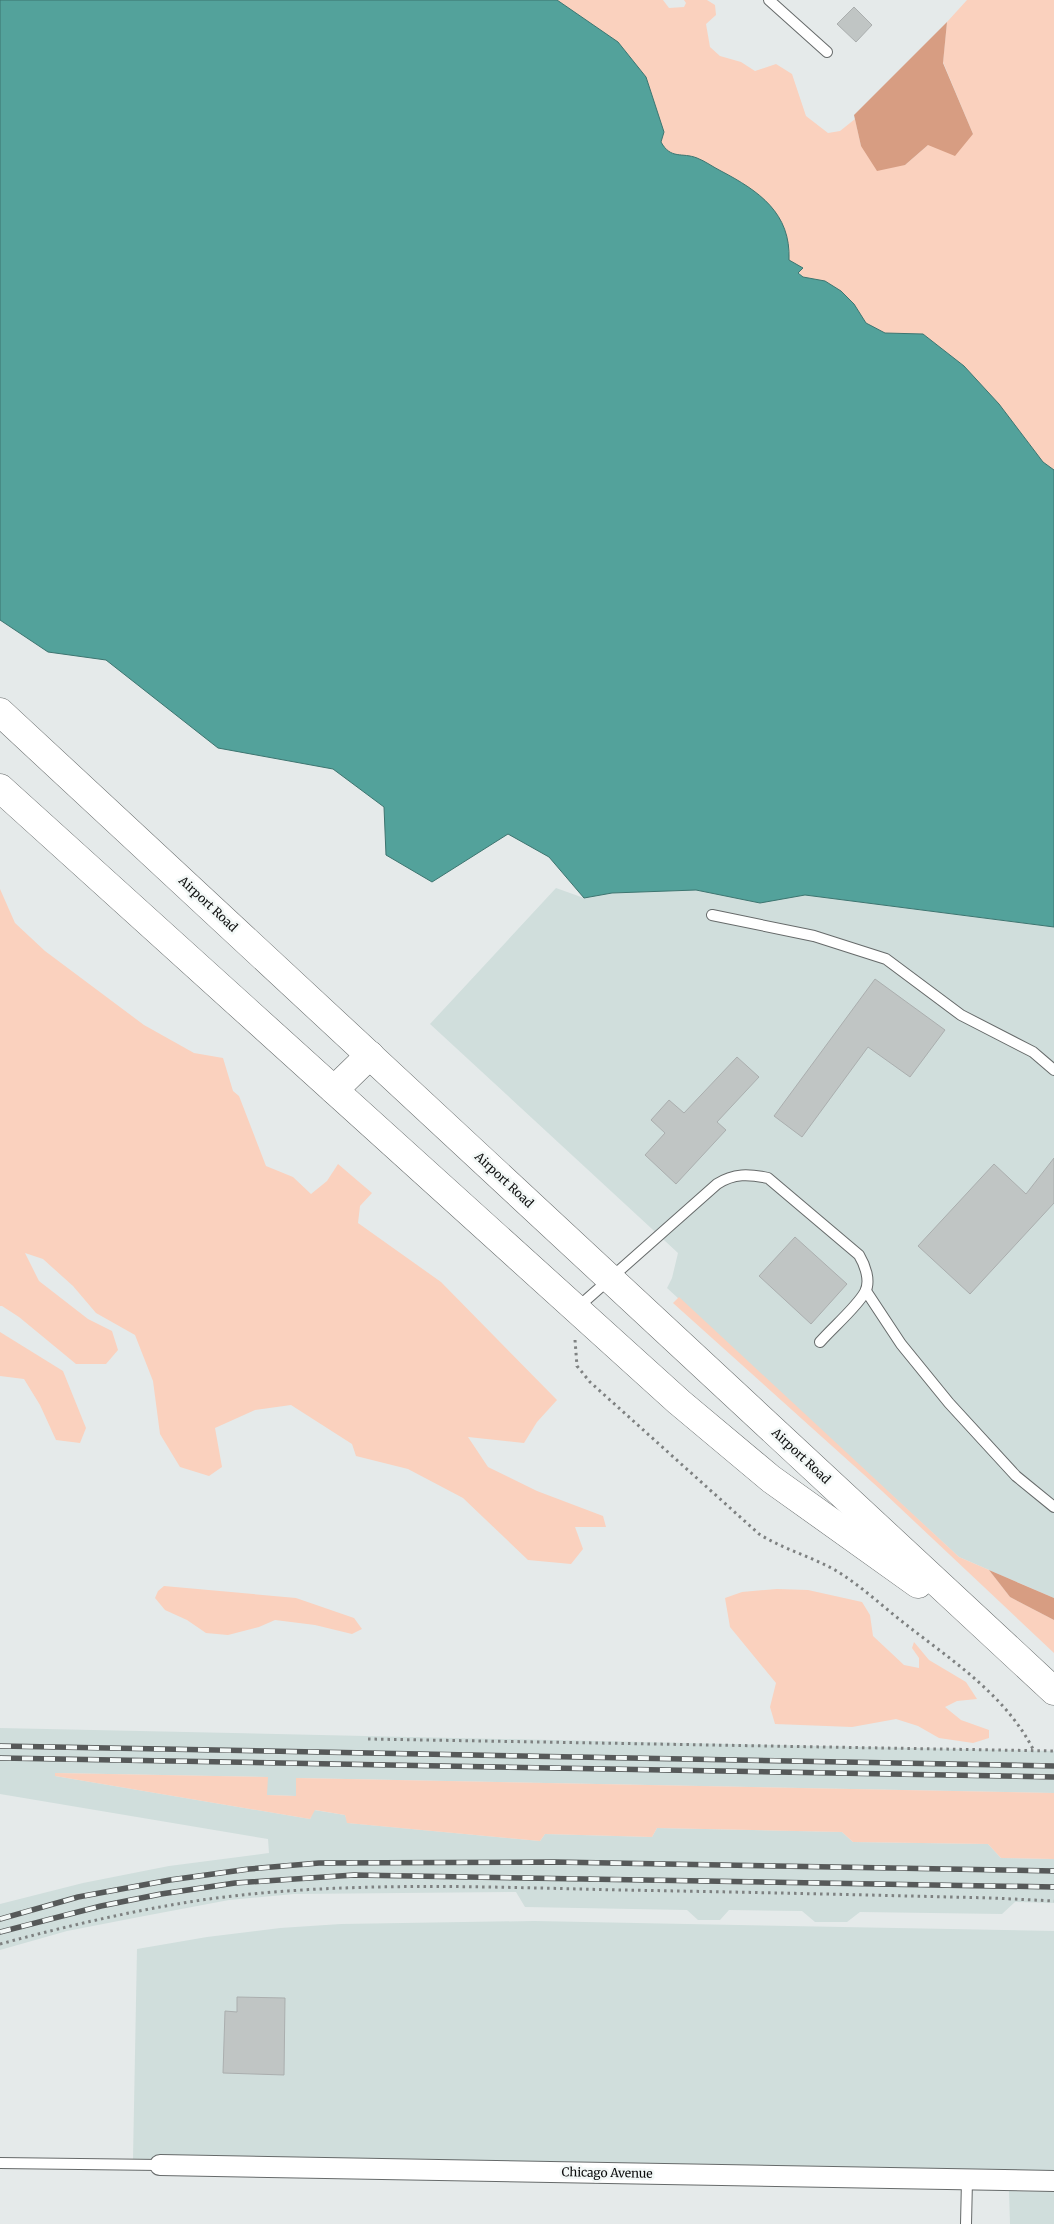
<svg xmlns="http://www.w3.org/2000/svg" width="1054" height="2224" font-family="Merriweather,serif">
	<rect width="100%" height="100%" fill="#e5eaea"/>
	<g fill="#d0dedc">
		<path d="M556,888L584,898L612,893L696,890L760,903L805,895L1054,927V1598L959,1557L667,1288L672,1278L678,1253L430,1024Z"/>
		<path d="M0,1728L1054,1751V1793L297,1778L296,1796L267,1795V1777L55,1773V1776L310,1819L314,1810L345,1815L348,1823L540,1841L545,1834L652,1837L657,1828L842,1832L853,1842L988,1844L1001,1858L1054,1859V1903L1015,1902L1002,1914L860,1912L847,1922H815L802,1911L729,1910L720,1920H698L687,1910L525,1907L516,1892L294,1894L229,1900L139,1917L67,1931L0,1950V1904L83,1883L169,1866L269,1853L268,1839L0,1794Z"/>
		<path d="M534,1921L1054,1931V2175L133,2159L137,1949L207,1937L280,1928L341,1924Z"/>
		<path d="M1009,2191L1054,2192V2224H1010Z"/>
	</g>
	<g fill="#fad1be">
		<path d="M557,0H663L669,8L684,7L686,3L684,0H707L715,5L716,15L706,24L710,47L720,56L741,62L755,71L776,64L792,74L806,116L828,133L840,131L855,119L861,146L905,165L928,145L973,134L943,62L947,22L967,0H1054V470L1043,462L999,404L964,366L923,334L885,333L866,323L854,304L825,281L803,277L789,260V250L743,183L696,158L682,156L666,151L661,142L664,132L646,77L618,42Z"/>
		<path d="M0,889L15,923L45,951L144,1025L194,1053L223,1058L233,1091L239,1096L266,1166L293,1177L311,1194L327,1181L338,1164L372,1193L360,1206L358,1223L441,1282L557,1400L537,1422L524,1443L468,1437L488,1467L537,1491L603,1516L606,1527H575L583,1549L571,1564L528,1560L463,1498L408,1469L356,1456L352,1444L291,1405L255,1410L215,1428L222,1467L209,1476L180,1467L160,1434L153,1381L135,1335L96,1313L73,1286L43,1259L25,1253L39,1281L88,1319L112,1331L118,1350L106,1364H76L19,1317L2,1306H0Z"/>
		<path d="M679,1297L959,1557L989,1570L1010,1597L1054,1620V1653L882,1491L673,1303Z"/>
		<path d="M0,1332L63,1371L86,1428L80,1443L56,1440L40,1405L24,1379L0,1376Z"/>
		<path d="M164,1586L296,1598L354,1618L362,1629L352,1634L315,1625L275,1620L259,1627L228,1635L206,1633L187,1620L165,1610L155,1598L158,1591Z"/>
		<path d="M777,1589L808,1590L862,1602L870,1615L873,1636L904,1665L919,1668V1658L912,1648L914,1642L929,1660L966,1682L977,1699L957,1701L945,1707L961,1720L989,1730V1738L973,1743L939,1738L918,1726L896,1719L852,1727L775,1724L770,1707L776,1683L730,1627L725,1598L742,1592Z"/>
		<path d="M55,1773L268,1777L267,1795L296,1796V1778L1054,1793V1859L1001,1858L988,1844L853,1842L842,1832L657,1828L652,1837L545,1834L540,1841L347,1823L345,1815L315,1810L310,1819L55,1776Z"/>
	</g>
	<g fill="#d79d82">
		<path d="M947,22L943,63L973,134L955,156L928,145L905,165L877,171L861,146L854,115Z"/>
		<path d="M989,1570L1054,1598V1620L1010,1597Z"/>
	</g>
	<path fill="#53a29b" stroke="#3d7570" d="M0,0H557L618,42L646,77L664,132L661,142C671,160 682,152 697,158C705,161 713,167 721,171C759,191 791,213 789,260L803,268L798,273L803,277L825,281L841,291L854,304L866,323L885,333L923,334L964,366L999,404L1043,462L1054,470V927L805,895L760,903L696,890L612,893L584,898L549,857L508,834L432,882L386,855L384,807L333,769L218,748L106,660L48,652L0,620Z"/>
	<g fill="#c0c5c4" stroke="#aaaeae">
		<path d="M854,7L872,25L856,42L837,24Z"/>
		<path d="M875,979L945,1030L910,1077L868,1047L802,1137L774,1116Z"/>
		<path d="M737,1057L759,1077L717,1122L726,1130L676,1184L645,1155L665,1133L651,1120L669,1100L684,1113Z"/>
		<path d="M1054,1158V1203L970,1294L918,1246L994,1164L1026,1194Z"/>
		<path d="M795,1237L847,1284L811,1324L759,1276Z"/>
		<path d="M237,1997L285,1998L284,2075L223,2073L225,2011L237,2012Z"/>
	</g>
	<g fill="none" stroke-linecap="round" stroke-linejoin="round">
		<defs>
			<g id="lane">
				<path d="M769,0L827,52"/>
				<path d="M712,915L814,936L886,959L961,1015L1033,1052L1054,1070"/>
				<path d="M866,1291L901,1344L949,1403L1016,1476L1054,1507"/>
				<path d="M577,1308L717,1184C734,1173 749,1174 768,1178L859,1255C865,1265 871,1281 865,1292C857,1307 832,1328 820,1342"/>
				<path d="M0,2163L160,2165"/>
				<path d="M966,2224L967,2180"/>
			</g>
			<path id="street" d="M160,2165L1054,2181"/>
			<g id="secondary">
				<path d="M0,712L1054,1691"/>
				<path d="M0,788L679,1402L771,1479L918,1584"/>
				<path d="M334,1090L370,1055"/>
			</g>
		</defs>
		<use href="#lane" stroke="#666a6a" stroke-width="12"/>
		<use href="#street" stroke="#666a6a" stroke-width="22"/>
		<use href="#secondary" stroke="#666a6a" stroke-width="29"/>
		<g stroke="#7e8181" stroke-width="3" stroke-dasharray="2.5 4" stroke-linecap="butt">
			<path d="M575,1340L577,1366L590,1382L759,1534C783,1549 810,1556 835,1570C860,1585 881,1605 904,1623C951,1660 1006,1695 1034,1751"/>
			<path d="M368,1739L1054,1751"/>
			<path d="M0,1944C71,1925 143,1908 216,1898C350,1881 486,1887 621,1890C745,1892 869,1895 992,1898L1054,1901"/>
		</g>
		<use href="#lane" stroke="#fff" stroke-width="10"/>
		<use href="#street" stroke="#fff" stroke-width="20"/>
		<use href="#secondary" stroke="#fff" stroke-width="28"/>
		<defs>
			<g id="rail">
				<path d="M0,1746L1054,1766"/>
				<path d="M0,1758L1054,1777"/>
				<path d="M0,1919L78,1897L170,1880L249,1869L319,1863L555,1862L1054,1871"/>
				<path d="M0,1932L101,1906L161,1894L235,1883L354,1875L1054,1887"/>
			</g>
		</defs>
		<use href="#rail" stroke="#565959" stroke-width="5.5"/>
		<use href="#rail" stroke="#f3f8f7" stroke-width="4" stroke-dasharray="11" stroke-linecap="butt"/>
	</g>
	<g text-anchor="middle" stroke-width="5" stroke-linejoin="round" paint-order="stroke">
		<g font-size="12" fill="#0b0c0c" stroke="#f3f8f7">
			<text transform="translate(208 904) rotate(43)" y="4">Airport Road</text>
			<text transform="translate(504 1180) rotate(43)" y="4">Airport Road</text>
			<text transform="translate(801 1456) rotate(43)" y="4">Airport Road</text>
			<text transform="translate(607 2173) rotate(1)" y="4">Chicago Avenue</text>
		</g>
	</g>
</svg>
